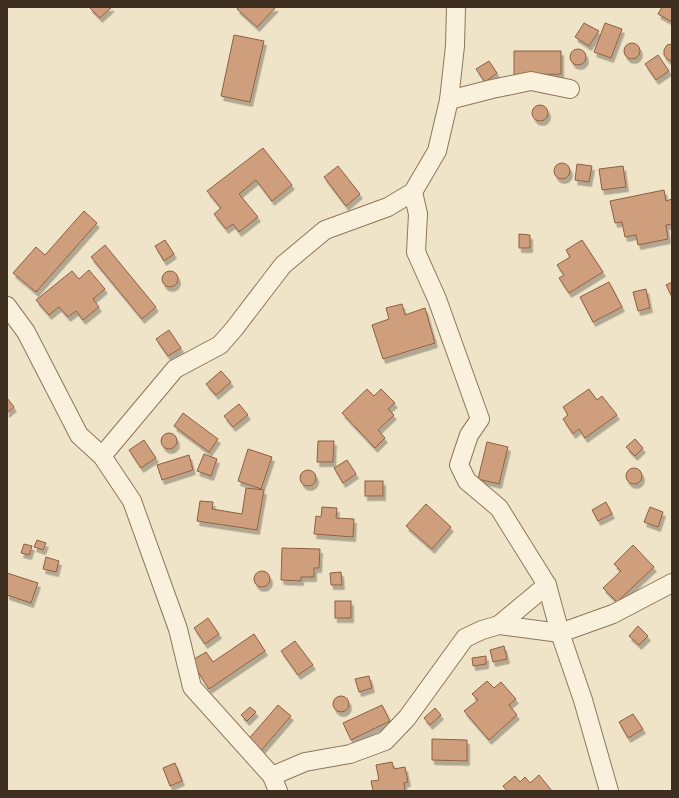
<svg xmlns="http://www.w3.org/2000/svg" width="679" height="798" font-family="Bitter,serif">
	<defs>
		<filter id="shadow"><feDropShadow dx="2.5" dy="4.5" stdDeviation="0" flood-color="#0004"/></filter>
	</defs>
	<rect width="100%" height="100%" fill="#f0e4c8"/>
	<g fill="#cf9f7d" stroke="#8d5f41" filter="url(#shadow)">
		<path d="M89,7H112L100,18Z"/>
		<path d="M239,7H276L257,27L237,9Z"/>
		<path d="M662,7H672V22L658,14Z"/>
		<path d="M584,23L599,31L589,46L575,37Z"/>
		<path d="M605,23L622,29L611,58L594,52Z"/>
		<path d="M234,35L264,41L250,102L221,96Z"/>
		<circle cx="632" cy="51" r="8"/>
		<path d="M672,44V61L667,59L664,55V50L667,45Z"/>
		<circle cx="578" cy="57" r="8"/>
		<path d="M514,51H561V74L514,75Z"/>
		<path d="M658,55L669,71L656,80L645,64Z"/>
		<path d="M489,61L497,73L485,82L476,69Z"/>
		<circle cx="540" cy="113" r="8"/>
		<path d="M263,148L292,185L272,201L256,180L239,194L258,217L239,232L233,224L226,229L214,214L221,208L207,191Z"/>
		<circle cx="562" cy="171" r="8"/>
		<path d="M577,164L592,166L589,182L575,180Z"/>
		<path d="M338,166L360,194L346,206L324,177Z"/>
		<path d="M623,166L626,187L602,190L599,169Z"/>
		<path d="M664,190L666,201L672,199V224L666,225L668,239L638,245L636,235L625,237L622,222L615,223L610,201Z"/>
		<path d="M84,211L97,223L36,292L13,273L36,247L45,255Z"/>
		<path d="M519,234L530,235V248H519Z"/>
		<path d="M165,240L174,254L164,261L155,246Z"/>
		<path d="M582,240L603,272L569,293L559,278L564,275L557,265L570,257L566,250Z"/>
		<path d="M105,245L156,307L142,319L91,257Z"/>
		<path d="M89,270L105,289L93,299L99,307L83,320L76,311L68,317L59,307L49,315L36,300L72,271L79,279Z"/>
		<circle cx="170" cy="279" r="8"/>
		<path d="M609,282L622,307L593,322L580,297Z"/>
		<path d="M672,282V297L666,285Z"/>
		<path d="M646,289L650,308L638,311L633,292Z"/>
		<path d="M402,304L405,315L425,308L435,343L383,359L372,325L389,319L386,308Z"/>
		<path d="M169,330L181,348L168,356L156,339Z"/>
		<path d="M221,371L231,382L216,395L206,384Z"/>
		<path d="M367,389L374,396L381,389L395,403L388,409L394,415L378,430L385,438L375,448L342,413Z"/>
		<path d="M589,389L597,400L602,396L617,415L585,438L579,429L573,434L563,419L568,415L563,407Z"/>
		<path d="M7,398L14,407L7,413Z"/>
		<path d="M239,404L248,415L233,427L224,416Z"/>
		<path d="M183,413L218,439L209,452L174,426Z"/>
		<circle cx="169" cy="441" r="8"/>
		<path d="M635,439L643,448L635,456L626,447Z"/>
		<path d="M144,440L156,458L141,468L129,450Z"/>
		<path d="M318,441H334L333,462H317Z"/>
		<path d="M487,442L508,447L499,484L478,479Z"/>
		<path d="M248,449L272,457L261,489L238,481Z"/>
		<path d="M204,454L217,459L211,476L197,471Z"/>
		<path d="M189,455L193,470L162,480L157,465Z"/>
		<path d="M347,460L356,474L343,483L334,468Z"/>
		<circle cx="634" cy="476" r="8"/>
		<circle cx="308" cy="478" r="8"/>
		<rect x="365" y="481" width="18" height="15"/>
		<path d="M246,488L264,490L257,530L197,521L200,501L213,502L212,509L242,514Z"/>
		<path d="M606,502L612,514L598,521L592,510Z"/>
		<path d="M426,504L451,527L432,549L406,526Z"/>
		<path d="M322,507L337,508L336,518L354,519L353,537L314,534L316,516L321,517Z"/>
		<path d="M650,507L663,512L658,527L644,522Z"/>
		<path d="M37,540L46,543L43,550L34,547Z"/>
		<path d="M24,544L32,546L29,555L21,553Z"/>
		<path d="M633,545L654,567L617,602L603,588L621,571L614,564Z"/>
		<path d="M282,548L320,549L319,568H314V577H301V581L281,580Z"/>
		<path d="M46,557L59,561L56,572L43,569Z"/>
		<circle cx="262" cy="579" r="8"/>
		<path d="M341,572L342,585H331L330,573Z"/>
		<path d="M7,573L38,583L31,603L7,595Z"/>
		<rect x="335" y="601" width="16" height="17"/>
		<path d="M208,618L219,634L205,644L194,628Z"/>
		<path d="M638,626L648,636L639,645L629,636Z"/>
		<path d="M254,634L265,651L209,689L191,661L206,652L213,662Z"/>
		<path d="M295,641L313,665L298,675L281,651Z"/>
		<path d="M504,646L507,659L493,662L490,650Z"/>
		<path d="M486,656V664L473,666L472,658Z"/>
		<path d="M369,676L372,688L359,692L355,679Z"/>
		<path d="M487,681L494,688L501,682L516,699L509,705L517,715L489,740L464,711L478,700L472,694Z"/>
		<circle cx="341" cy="704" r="8"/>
		<path d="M278,705L291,716L259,753L246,742Z"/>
		<path d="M382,705L390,721L351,740L343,723Z"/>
		<path d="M250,707L256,712L247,721L241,715Z"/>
		<path d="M435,708L441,715L430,725L424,718Z"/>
		<path d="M633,714L643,729L628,738L619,722Z"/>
		<path d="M432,739L467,740V761L432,760Z"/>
		<path d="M392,762L394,769L405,767L408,782L404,783L405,791H373L371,781L379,780L376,765Z"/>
		<path d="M175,763L182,781L170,786L163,768Z"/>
		<path d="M539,775L552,791H507L503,786L515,776L520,782L525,777L530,783Z"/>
	</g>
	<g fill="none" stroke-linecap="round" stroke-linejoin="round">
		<defs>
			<g id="street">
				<path d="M449,100L492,89L531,81L570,89"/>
				<path d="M413,192L418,214L416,252L437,299L480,419L469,435L459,465L467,481L499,508L547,585L499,625"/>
				<path d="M7,306L26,332L79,435L102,456L132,501L178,629L192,687L272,776"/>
				<path d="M102,456L175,369L220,345L234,329L283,265L325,230L388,207L413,192L437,151L449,100L455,46L456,7"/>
				<path d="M547,585L560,633L613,614L672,583"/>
				<path d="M278,791L272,776L305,762L350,754L385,741L407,718L465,638L482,630L499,625L560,633L583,700L609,791"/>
			</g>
		</defs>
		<use href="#street" stroke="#8d765c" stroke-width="20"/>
		<use href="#street" stroke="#faf1dc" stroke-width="18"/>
	</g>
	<rect width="679" height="798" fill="none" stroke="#3d2e20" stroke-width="16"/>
</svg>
